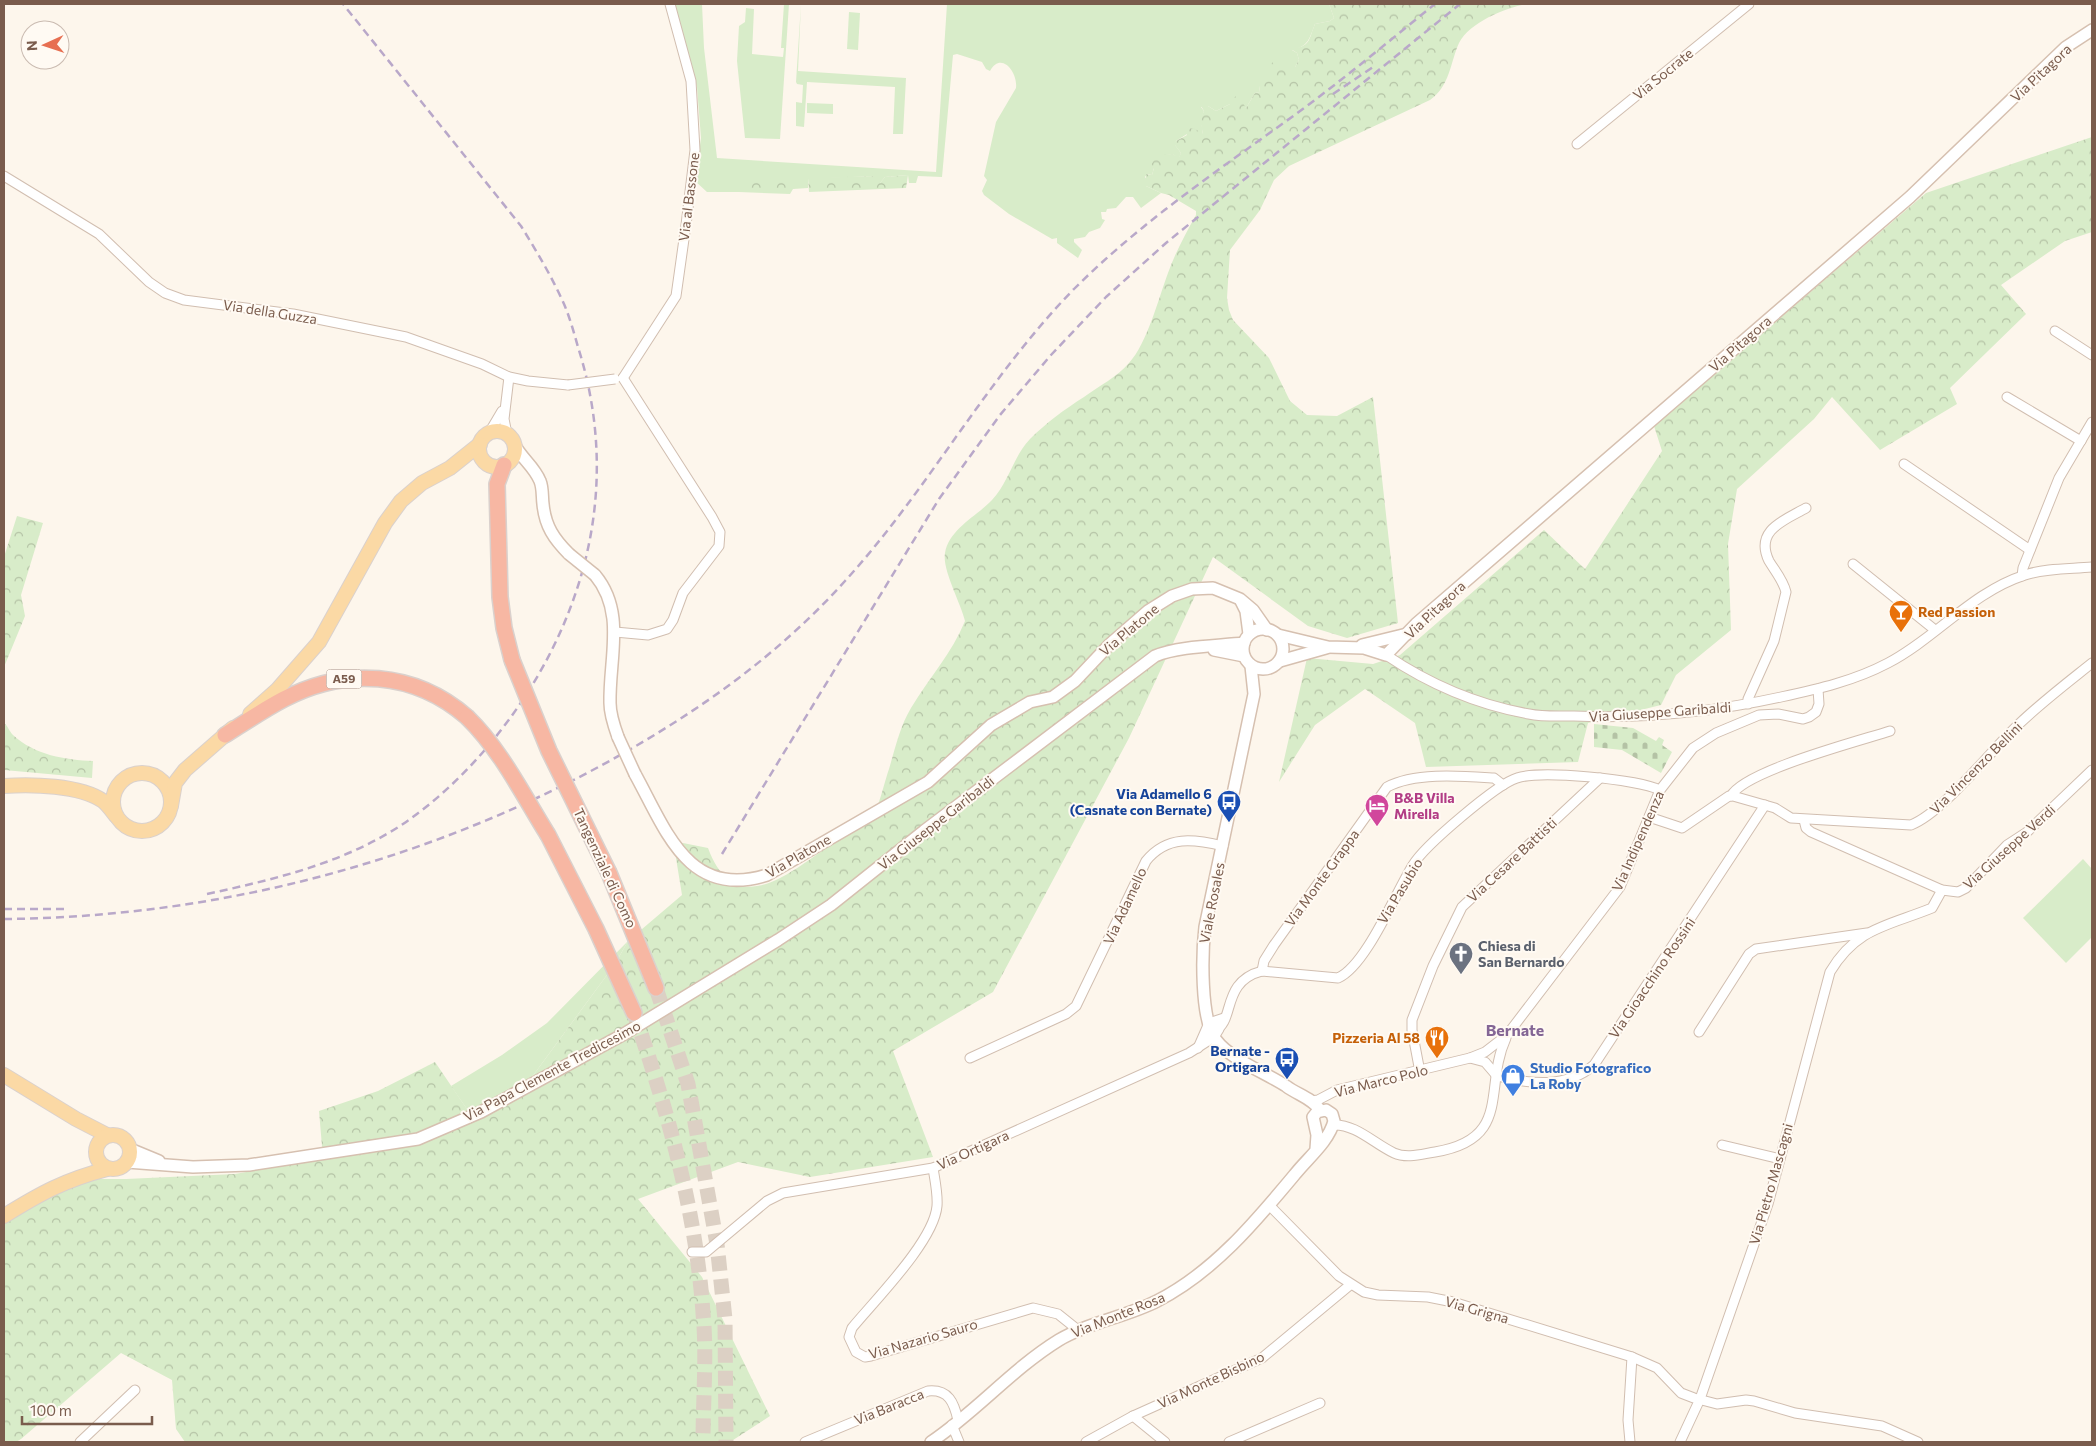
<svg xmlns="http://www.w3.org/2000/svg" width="2096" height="1446" font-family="Commissioner,sans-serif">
	<defs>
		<pattern id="forest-crowns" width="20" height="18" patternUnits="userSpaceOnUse" patternTransform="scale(1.25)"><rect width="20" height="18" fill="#d8ecc9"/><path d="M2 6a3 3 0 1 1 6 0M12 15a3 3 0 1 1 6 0" fill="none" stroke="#b4c2a5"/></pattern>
		<pattern id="cemetery-stones" width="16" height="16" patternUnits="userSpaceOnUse" patternTransform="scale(1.25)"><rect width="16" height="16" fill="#d8ecc9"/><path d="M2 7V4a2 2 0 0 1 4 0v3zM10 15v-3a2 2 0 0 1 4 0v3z" fill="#b4c2a5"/></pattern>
	</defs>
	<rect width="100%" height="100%" fill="#fdf6ec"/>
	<g fill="#d8ecc9">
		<path d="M674,4H702L704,48L717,158L936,172L947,4H1329L1334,18L1330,21L1315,24C1309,39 1309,46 1292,50L1297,53L1299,60L1295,67L1274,68L1275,80L1259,86L1260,92L1255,93L1246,108L1241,104H1230L1216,111L1208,106L1201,107L1204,111L1201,120L1203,135L1187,134L1176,141L1175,145L1181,153L1179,158L1172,154L1162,156L1154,168L1152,175L1147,174L1145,177L1148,181L1146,186L1161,193L1141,208L1133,197H1126L1116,208L1107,209L1106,212H1101L1102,219L1105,220L1100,228L1089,232L1085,237L1074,239V242L1082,250L1078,258L1057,243V238L1052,239L1009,214L984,195L982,191L987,180L984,176L996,122L1016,88C1018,72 1001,51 990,71L986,69L982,62L957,54L953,55L942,177L918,176L916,183H909L908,175L885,177L880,183H875V176L808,179V188L793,189V179H739V192H707L695,181L701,138L697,87Z"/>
		<path d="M784,4H789L780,139L745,138L737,61L739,26L745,22L746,8L754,9L752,54L783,57L784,48H781Z"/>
		<path d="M801,4L798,71L906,78L903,134H893L895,87L807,82L804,127L796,126V102L802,103L803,85L797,84L796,82Z"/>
		<path d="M849,12L860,13L858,50L847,49Z"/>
		<path d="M807,103L833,104V114L807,113Z"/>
		<path d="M2083,859L2092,869V937L2066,963L2023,918Z"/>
		<path d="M628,941L615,964L529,1081L471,1115L451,1086L502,1055L547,1023Z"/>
	</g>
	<g fill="url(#forest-crowns)">
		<path d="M1329,4H1528C1507,7 1470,22 1459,43C1450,63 1450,86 1430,100L1289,166L1274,180L1260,210L1230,250L1227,298L1229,310L1233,320L1269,358L1290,401L1307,415L1337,416L1373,397L1398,623L1347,638L1308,626L1213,557L1129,738L993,992L893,1051L933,1157L810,1177L738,1162L638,1199L702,1277L770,1416L730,1442H185L176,1429L172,1380L121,1353L21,1439L16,1442H4V1218L86,1179H126L235,1174L323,1158L319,1111L378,1091L435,1062L471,1115L529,1081L615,964L628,941L682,895L674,846L683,843L708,848C735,920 787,875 829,846C839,839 866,824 873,816C879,807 885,780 889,769C895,749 900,726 911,708C929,678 952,653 965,621C961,603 942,570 945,553C949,529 977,516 992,500C1009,482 1013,457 1030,439C1046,423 1065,409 1084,397C1099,386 1117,377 1129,363C1147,344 1159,297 1168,273C1175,253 1186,233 1196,215V211L1169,195L1161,193L1146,186V174L1152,175L1154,168L1151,165L1157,155L1172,154L1179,157L1181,153L1174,144L1176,141L1187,135L1185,131L1188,128L1195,129L1203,134L1200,120L1204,111L1201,106H1208L1216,111L1230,104L1237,94L1246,108L1255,93L1260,92L1259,86L1254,82L1255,78L1274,79V68L1270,64L1283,57L1288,63L1289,67H1295L1299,60L1297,53L1291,49C1311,46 1308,41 1315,24L1330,21L1334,18Z"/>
		<path d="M2092,137V232L2065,241L2001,285L2026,314L1950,388L1957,404L1880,450L1832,397L1814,419L1737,489L1728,544L1731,630L1676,675L1661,705L1588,723L1578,762L1426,767L1415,723L1365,689L1315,725L1279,782L1307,658L1373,664L1400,655L1544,530L1585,569L1662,451L1654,426L1926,193Z"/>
		<path d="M908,175L906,188L809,192L808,178L875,176L876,183H880L885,177Z"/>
		<path d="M739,179H793V189L790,194L739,192Z"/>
		<path d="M17,516L43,523L21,595L25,616L4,667V557Z"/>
		<path d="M4,723C8,726 9,731 13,735C34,755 66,760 93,761L92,778L4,770Z"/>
	</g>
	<path fill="url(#cemetery-stones)" d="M1594,724L1633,728L1656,741L1659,737L1664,740L1662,745L1672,752L1661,773L1622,750L1594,747Z"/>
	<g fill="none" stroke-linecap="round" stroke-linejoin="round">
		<g stroke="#dcd0c4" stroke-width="15" stroke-dasharray="15 8" stroke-linecap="butt">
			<path d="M656,988L688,1084L717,1244L725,1319L726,1442"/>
			<path d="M634,1013C667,1109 696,1210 703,1313C707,1355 703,1399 703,1442"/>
		</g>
		<defs>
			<g id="street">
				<path d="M1577,144L1749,4"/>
				<path d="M4,176L99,234L149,282L165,293L184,300L293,314L406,337L482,364L509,377L528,381L568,385"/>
				<path d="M2055,331L2092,355"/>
				<path d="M623,378L676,296L686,225L695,150L691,81L670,4"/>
				<path d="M2007,397L2081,441"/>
				<path d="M489,433L502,411"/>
				<path d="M507,434L504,419L509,377"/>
				<path d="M1904,464L2030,550"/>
				<path d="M1853,564L1935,630"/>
				<path d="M2022,576L2023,568L2059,478L2092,422"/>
				<path d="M615,632L648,635L667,629L673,620L683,593L719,546L720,532L712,517L623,378"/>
				<path d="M1386,655C1429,684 1478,705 1529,714C1543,717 1559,716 1574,716C1643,719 1713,712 1781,697C1818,689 1854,681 1888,663C1936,638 1972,592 2025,575C2046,568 2070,569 2092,567"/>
				<path d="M1748,704V699L1774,641L1786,592C1783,580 1775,571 1769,561C1754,530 1785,520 1806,508"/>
				<path d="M1731,796C1744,771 1859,741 1890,731"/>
				<path d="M1649,817L1682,828L1729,796H1733L1775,808L1791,818L1911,825C1944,812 1991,750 2019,724C2042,702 2067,683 2092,663"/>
				<path d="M1804,820L1806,828L1811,832L1942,890L1958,892L1966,888L2007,845L2027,832L2092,770"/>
				<path d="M1262,971L1264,961L1274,945L1387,787C1415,772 1462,776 1494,778L1503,785"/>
				<path d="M1214,1031C1236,1022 1220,982 1262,971L1338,978C1366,966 1396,892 1413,865C1424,846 1497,784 1517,778C1541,770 1637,779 1660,790"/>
				<path d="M1699,1032L1749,954L1756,949L1867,933"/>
				<path d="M1198,1048L1209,1023L1224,1018"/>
				<path d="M970,1058L1066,1014L1076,1006L1146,861C1167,835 1194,839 1223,846"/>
				<path d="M1470,1058L1485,1062L1497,1076"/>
				<path d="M1420,1072L1412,1030V1020L1433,966L1462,907L1600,778"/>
				<path d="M1497,1076C1530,1084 1566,1089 1594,1065L1765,805"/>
				<path d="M1313,1101L1318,1100L1337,1090L1470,1058L1485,1052L1507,1035L1620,887L1660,790L1693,748L1716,733L1759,715L1778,714L1803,719L1809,717L1816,712L1819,704L1818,689"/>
				<path d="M1333,1125C1356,1124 1373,1143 1394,1153C1407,1159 1422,1154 1435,1152C1513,1139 1483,1088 1506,1038"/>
				<path d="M1722,1145L1780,1159"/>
				<path d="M933,1168C935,1181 938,1194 937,1206C934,1241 875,1300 852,1328L849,1337L856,1352L865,1357L871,1356L1033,1308L1058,1314L1078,1330"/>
				<path d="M1270,1206L1339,1276L1364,1292L1378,1295L1428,1297L1453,1302L1632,1357L1657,1368L1681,1393L1694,1398L1717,1404L1746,1400L1754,1401L1795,1413L1882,1426L1918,1442"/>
				<path d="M692,1252H706L767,1201L783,1193L933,1168L1189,1053L1214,1037L1219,1029"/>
				<path d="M1133,1416L1165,1442"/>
				<path d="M952,1425L959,1442"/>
				<path d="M80,1442L135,1390"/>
				<path d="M805,1442L928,1391C949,1389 954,1403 958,1420"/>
				<path d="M1086,1442L1133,1416L1262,1358L1350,1285"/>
				<path d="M1229,1442L1320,1403"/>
				<path d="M1630,1442L1628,1420L1632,1357"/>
				<path d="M1680,1442L1700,1399L1768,1204L1830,972C1857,927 1888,926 1932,908L1942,890"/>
			</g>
			<g id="secondary">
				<path d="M514,444C521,458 534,466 540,481C543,488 542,497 543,504C545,526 554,539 569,554"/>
				<path d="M595,575C626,612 609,658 610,703C610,714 614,726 618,737"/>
				<path d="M1241,601L1246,611L1249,634"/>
				<circle cx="1263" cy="649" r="20"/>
				<path d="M1278,635L1328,647L1364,648L1386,655L1416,624L1910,197L2066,47L2092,30"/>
				<path d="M1362,645L1407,634"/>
				<path d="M1214,650L1244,656"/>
				<path d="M1280,661L1326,648"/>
				<path d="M1251,666L1254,694L1205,927C1202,952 1200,1020 1216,1040C1230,1059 1266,1073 1286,1086C1298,1095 1312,1098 1320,1110"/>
				<path d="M635,774C666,830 688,900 767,875L928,782L991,725L1030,702L1053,697L1075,681L1109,645L1148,611L1172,596L1192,589L1213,588L1240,599L1253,610L1267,630"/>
				<path d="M130,1149L159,1161"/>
				<path d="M127,1162L193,1167L249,1165L418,1139L481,1112L624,1034L778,940L831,905L924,831L1155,656C1178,646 1217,646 1244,643"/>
				<path d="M931,1442C976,1412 1012,1369 1059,1340C1089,1322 1126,1317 1157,1301C1214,1272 1256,1221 1296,1173C1308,1158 1329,1141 1334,1121L1332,1114L1326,1110L1317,1112L1313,1117L1317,1135L1316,1149"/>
			</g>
			<g id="primary">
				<circle cx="497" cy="449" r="18"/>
				<path d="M250,714L277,690L319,642L385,523L401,501L422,483L450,468L480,444"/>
				<circle cx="142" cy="802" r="29"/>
				<path d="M4,786C31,784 80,785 103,801C108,805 112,811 116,816"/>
				<path d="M171,806L175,783L185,770L233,728"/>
				<path d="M4,1075L76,1119L107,1135"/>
				<circle cx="113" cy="1152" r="17"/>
				<path d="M4,1216C41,1193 65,1180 107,1169"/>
			</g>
			<g id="highway">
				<path d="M504,465L497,484L500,597L504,628L512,660"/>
				<path d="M225,735C244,723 263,710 284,699C345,667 414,671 467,717"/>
				<path d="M548,835L596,929L634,1013"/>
				<path d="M609,873L656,988"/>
			</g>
		</defs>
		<use href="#street" stroke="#d1beb0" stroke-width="11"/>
		<use href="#secondary" stroke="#d6c0b0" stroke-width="14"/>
		<use href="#primary" stroke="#dad1cd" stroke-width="16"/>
		<use href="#highway" stroke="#dad1cd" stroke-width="18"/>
		<use href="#street" stroke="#fff" stroke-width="9"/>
		<use href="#secondary" stroke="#fff" stroke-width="11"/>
		<use href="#primary" stroke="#fbd9a5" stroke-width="14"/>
		<use href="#highway" stroke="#f7b7a3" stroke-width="15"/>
		<g stroke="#b9a8c9" stroke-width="2.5" stroke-dasharray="8 5" stroke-linecap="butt">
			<path d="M1333,94L1376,65"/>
			<path d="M722,854L939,499L1000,415L1051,355L1106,297L1166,243L1460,4"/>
			<path d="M207,894C276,879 344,863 403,824C454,789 495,743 528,692C595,586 616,467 578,347C574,333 570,318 564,304C552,277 537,252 521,226L343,4"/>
			<path d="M4,909H68"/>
			<path d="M4,919C223,917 439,859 629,750C709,704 783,650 845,581C928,490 987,378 1074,289C1141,222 1220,169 1296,114C1344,79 1389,41 1435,4"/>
		</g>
		<defs>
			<path id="street-bridge" d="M568,385L615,379"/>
			<g id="secondary-bridge">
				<path d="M569,554L595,575"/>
				<path d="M618,737L635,774"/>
			</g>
			<g id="highway-bridge">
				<path d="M512,660L549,751L609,873"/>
				<path d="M467,717C501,750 523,795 548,835"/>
			</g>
		</defs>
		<use href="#street-bridge" stroke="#d1beb0" stroke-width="11" stroke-linecap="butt"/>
		<use href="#secondary-bridge" stroke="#d6c0b0" stroke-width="14" stroke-linecap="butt"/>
		<use href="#highway-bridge" stroke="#dad1cd" stroke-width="18" stroke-linecap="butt"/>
		<use href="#street-bridge" stroke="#fff" stroke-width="9"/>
		<use href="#secondary-bridge" stroke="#fff" stroke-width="11"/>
		<use href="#highway-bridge" stroke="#f7b7a3" stroke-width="15"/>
	</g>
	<defs>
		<symbol id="bar-pin" viewBox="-11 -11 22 30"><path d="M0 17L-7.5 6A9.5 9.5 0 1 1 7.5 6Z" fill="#e8710a" stroke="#fffaf3"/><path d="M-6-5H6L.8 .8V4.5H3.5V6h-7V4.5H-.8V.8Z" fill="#fff"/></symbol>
		<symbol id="bus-pin" viewBox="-11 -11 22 30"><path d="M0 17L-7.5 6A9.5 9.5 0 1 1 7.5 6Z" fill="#1a4fb4" stroke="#fffaf3"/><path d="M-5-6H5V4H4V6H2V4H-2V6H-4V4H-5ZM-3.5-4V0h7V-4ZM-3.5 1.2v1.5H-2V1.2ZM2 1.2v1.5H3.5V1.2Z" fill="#fff"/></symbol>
		<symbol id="hotel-pin" viewBox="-11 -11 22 30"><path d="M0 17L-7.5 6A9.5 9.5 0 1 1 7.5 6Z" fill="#d1479c" stroke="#fffaf3"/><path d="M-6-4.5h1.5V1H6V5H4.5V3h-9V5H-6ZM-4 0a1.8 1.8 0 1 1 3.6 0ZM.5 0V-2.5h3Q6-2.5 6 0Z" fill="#fff"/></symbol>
		<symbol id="church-pin" viewBox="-11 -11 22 30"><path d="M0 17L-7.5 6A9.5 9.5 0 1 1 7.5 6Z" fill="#6b7280" stroke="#fffaf3"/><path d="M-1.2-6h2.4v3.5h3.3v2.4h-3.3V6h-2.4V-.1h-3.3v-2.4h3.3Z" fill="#fff"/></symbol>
		<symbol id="restaurant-pin" viewBox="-11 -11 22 30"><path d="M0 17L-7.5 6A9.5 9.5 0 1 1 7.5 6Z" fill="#e8710a" stroke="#fffaf3"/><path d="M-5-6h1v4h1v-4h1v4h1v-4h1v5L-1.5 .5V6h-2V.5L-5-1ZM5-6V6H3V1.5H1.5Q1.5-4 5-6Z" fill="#fff"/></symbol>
		<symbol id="shop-pin" viewBox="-11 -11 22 30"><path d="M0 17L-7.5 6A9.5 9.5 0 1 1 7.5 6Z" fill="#3f7fe0" stroke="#fffaf3"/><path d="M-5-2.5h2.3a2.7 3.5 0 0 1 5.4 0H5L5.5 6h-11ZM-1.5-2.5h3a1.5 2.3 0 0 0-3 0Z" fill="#fff"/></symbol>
	</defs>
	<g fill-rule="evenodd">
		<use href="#bar-pin" x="1887" y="598" width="28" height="38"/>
		<use href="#bus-pin" x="1215" y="788" width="28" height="38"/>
		<use href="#hotel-pin" x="1363" y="792" width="28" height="38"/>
		<use href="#church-pin" x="1447" y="940" width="28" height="38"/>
		<use href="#restaurant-pin" x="1423" y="1024" width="28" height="38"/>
		<use href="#bus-pin" x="1273" y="1045" width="28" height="38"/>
		<use href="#shop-pin" x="1499" y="1062" width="28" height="38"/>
	</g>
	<g text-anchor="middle" stroke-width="4" stroke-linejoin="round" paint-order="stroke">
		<rect fill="#fffaf3" stroke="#a28b7f" stroke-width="1" x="326.5" y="669.5" width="35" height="19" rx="4"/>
		<g font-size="12" font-weight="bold" fill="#7a5c4d">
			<text x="344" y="683">A59</text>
		</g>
		<g font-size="14" fill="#7a5c4d" stroke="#fffaf3">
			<text transform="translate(2041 73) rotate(-43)" y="5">Via Pitagora</text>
			<text transform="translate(1663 74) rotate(-39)" y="5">Via Socrate</text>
			<text transform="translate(689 197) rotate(-83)" y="5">Via al Bassone</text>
			<text transform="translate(270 312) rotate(9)" y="5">Via della Guzza</text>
			<text transform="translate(1740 344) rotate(-41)" y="5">Via Pitagora</text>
			<text transform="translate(1435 610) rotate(-43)" y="5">Via Pitagora</text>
			<text transform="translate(1129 630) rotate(-40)" y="5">Via Platone</text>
			<text transform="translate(1660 712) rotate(-4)" y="5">Via Giuseppe Garibaldi</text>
			<text transform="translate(1976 768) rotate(-45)" y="5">Via Vincenzo Bellini</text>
			<text transform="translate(936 823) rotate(-38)" y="5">Via Giuseppe Garibaldi</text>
			<text transform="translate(1638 841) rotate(-66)" y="5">Via Indipendenza</text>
			<text transform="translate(2009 847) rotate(-42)" y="5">Via Giuseppe Verdi</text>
			<text transform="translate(798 856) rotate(-30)" y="5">Via Platone</text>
			<text transform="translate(1512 860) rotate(-43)" y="5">Via Cesare Battisti</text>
			<text transform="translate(605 868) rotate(65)" y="5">Tangenziale di Como</text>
			<text transform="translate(1322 878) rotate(-54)" y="5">Via Monte Grappa</text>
			<text transform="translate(1400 891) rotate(-59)" y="5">Via Pasubio</text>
			<text transform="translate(1212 903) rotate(-79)" y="5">Viale Rosales</text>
			<text transform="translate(1125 906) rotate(-65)" y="5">Via Adamello</text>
			<text transform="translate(1652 978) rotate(-56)" y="5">Via Gioacchino Rossini</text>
			<text transform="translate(552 1071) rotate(-28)" y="5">Via Papa Clemente Tredicesimo</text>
			<text transform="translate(1381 1081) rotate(-14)" y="5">Via Marco Polo</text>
			<text transform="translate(973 1150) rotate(-24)" y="5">Via Ortigara</text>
			<text transform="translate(1771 1184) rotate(-74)" y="5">Via Pietro Mascagni</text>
			<text transform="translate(1477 1310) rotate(16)" y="5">Via Grigna</text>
			<text transform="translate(1118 1315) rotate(-22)" y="5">Via Monte Rosa</text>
			<text transform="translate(923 1339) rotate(-16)" y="5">Via Nazario Sauro</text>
			<text transform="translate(1211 1380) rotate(-25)" y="5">Via Monte Bisbino</text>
			<text transform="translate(889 1407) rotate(-22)" y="5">Via Baracca</text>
		</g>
		<g font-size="14" font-weight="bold" fill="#c56008" stroke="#fffaf3" text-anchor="start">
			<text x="1918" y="617">Red Passion</text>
			<text x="1420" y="1043" text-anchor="end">Pizzeria Al 58</text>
		</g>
		<g font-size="14" font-weight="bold" fill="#164399" stroke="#fffaf3" text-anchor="end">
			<text x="1212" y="799">Via Adamello 6<tspan x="1212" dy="16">(Casnate con Bernate)</tspan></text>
			<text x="1270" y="1056">Bernate -<tspan x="1270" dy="16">Ortigara</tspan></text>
		</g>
		<g font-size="14" font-weight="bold" fill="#b23c85" stroke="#fffaf3" text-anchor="start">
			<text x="1394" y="803">B&amp;B Villa<tspan x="1394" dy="16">Mirella</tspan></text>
		</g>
		<g font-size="14" font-weight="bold" fill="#5b616d" stroke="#fffaf3" text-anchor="start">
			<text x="1478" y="951">Chiesa di<tspan x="1478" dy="16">San Bernardo</tspan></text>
		</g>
		<g font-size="14" font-weight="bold" fill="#366cbe" stroke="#fffaf3" text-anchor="start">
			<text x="1530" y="1073">Studio Fotografico<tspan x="1530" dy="16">La Roby</tspan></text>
		</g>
		<g font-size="16" font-weight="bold" fill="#846695" stroke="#fffaf3">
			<text x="1515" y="1036">Bernate</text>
		</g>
	</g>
	<rect width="2096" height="1446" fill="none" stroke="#7a5c4d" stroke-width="10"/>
	<g transform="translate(45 45) rotate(267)"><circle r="24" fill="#fffaf3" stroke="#cabbb1"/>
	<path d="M0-4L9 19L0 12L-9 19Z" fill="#e76f51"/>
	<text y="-8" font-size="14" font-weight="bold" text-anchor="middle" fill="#7a5c4d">N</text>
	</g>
	<path d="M22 1416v8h130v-8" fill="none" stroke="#7a5c4d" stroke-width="2.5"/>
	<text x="30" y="1416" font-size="15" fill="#7a5c4d" stroke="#fffaf3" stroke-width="4" paint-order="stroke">100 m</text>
</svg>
